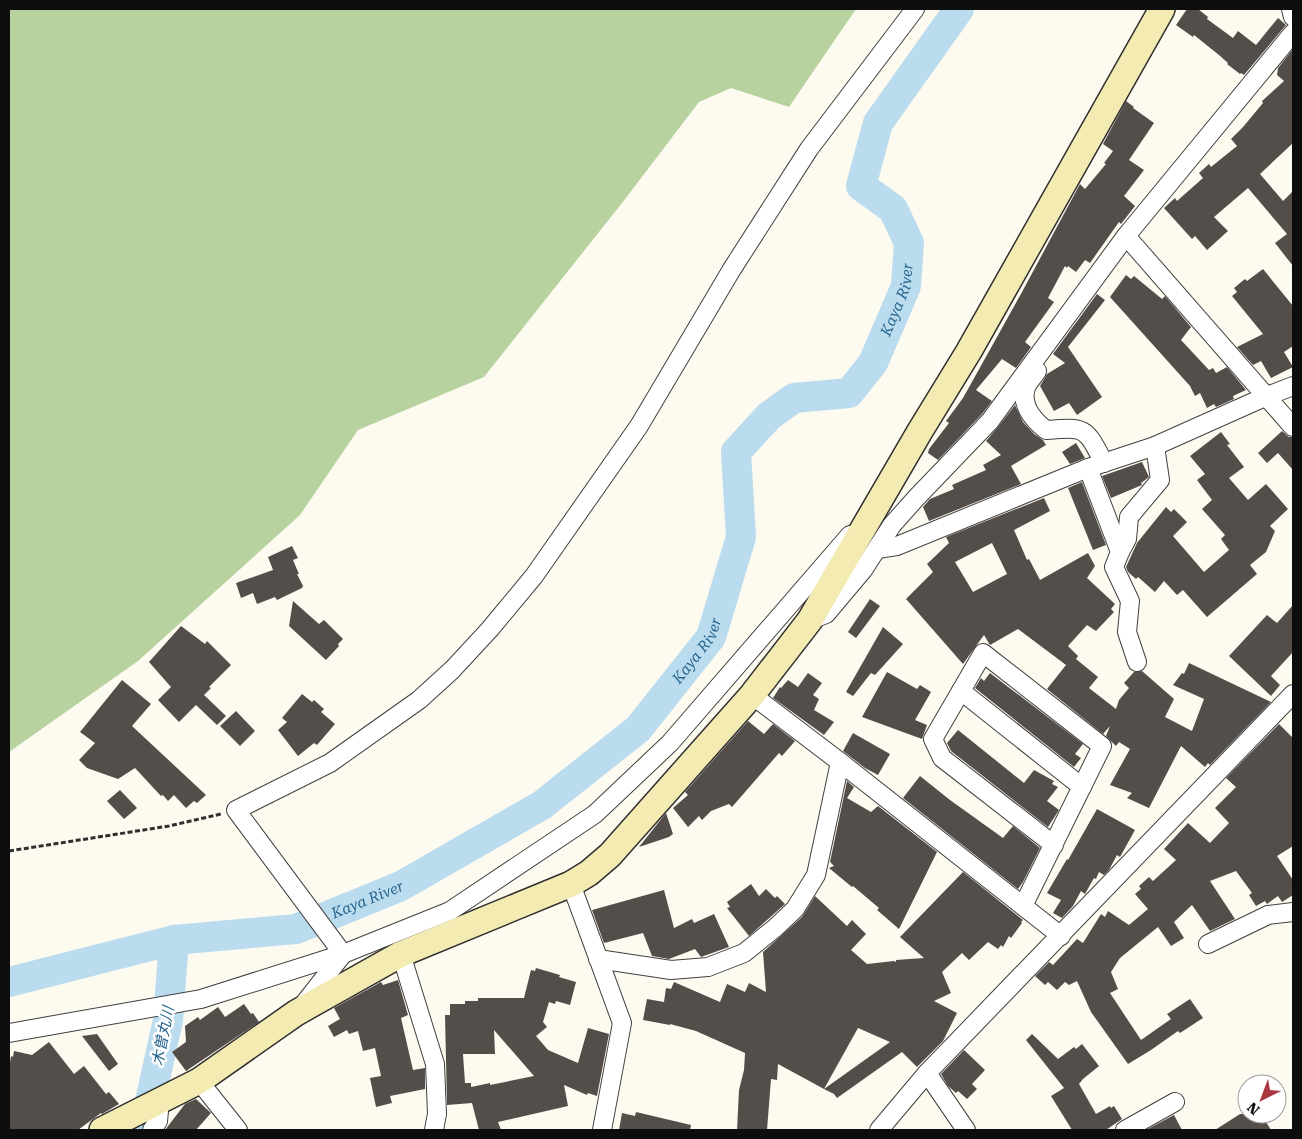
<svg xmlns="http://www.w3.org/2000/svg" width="1302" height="1139" font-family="'Roboto Serif','Noto Sans JP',serif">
	<rect width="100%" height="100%" fill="#fdfaef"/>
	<path fill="#b7d29f" d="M9,9H856L789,107L731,88L699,102L622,203L484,377L358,430L300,515L138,661L9,752Z"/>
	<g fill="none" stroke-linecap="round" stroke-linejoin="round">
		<g stroke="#badcee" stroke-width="30">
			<path id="s1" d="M9,982L174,940L296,929L401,886L542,805L638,729L711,637L741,537L736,452L769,416L794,398L849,393L873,363L906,286L909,243L893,209L861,186L878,123L959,9"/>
			<path d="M142,1130L145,1124L168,1020L174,940"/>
		</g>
	</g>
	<g fill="#544e4b" fill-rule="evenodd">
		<path d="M1187,9H1198L1208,17L1207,19L1233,38L1238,31L1256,45L1278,18L1286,25L1244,75L1241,73L1240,74L1227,64L1228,63L1219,55L1194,35L1193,37L1176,25Z"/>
		<path d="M1293,49V143L1260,174L1283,201L1293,191V266L1275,243L1287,234L1248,188L1214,217L1228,231L1207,250L1195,236L1192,239L1164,208L1175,198L1177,201L1203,178L1199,173L1209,164L1211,167L1237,146L1231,139L1243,127L1263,103L1262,101L1284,81L1277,75L1278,68Z"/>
		<path d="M1126,101L1134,107L1133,108L1154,123L1129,160L1144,170L1124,196L1135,206L1121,224L1119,222L1090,263L1085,260L1076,272L1068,266L1067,268L1065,266L1048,298L1054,302L1025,342L1031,347L1016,368L1002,359L976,390L992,401L982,414L938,460L928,453L929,449L949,423L946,421L963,398L1022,292L1080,184L1085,189L1106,164L1104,163L1113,151L1103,144Z"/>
		<path d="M1263,269L1293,306V346L1284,352L1293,367L1271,378L1261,361L1253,365L1237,347L1263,334L1232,296L1237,292L1234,288L1245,279L1247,281Z"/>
		<path d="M1126,275L1131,279L1134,276L1162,299L1165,296L1191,327L1181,340L1209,370L1213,368L1216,373L1227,367L1246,390L1233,396L1234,399L1216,407L1214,404L1207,408L1200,393L1195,396L1190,386L1110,297Z"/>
		<path d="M1097,294L1105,300L1068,347L1102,397L1077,415L1069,403L1054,411L1040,386L1047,374L1065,363L1053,354Z"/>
		<path d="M1015,405L1023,422L1034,434L1043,440L1046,445L1011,466L1021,484L929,521L923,507L930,499L954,489L952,485L986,470L983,465L1001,455L986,441L998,427Z"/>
		<path d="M1282,431L1289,437H1293V470L1278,453L1267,463L1258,453Z"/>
		<path d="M1221,432L1230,444L1227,445L1244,467L1229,478L1248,500L1266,484L1288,509L1270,526L1275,531L1266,552L1250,565L1257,574L1207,617L1183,590L1177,595L1164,581L1155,592L1138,577L1136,579L1128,572L1126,567L1137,543L1166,507L1171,512L1174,509L1187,522L1173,536L1204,572L1229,550L1221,539L1225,535L1202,509L1212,500L1197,480L1205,474L1190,456Z"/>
		<path d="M1076,443L1085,458L1070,464L1062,452Z"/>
		<path d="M1142,462L1149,477L1141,483L1142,485L1111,498L1102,476Z"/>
		<path d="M1082,482L1106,545L1093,550L1068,488Z"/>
		<path d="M1044,498L1050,511L1014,530L1027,560L1029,559L1040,580L1088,553L1095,566L1087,578L1115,604L1111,609L1114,612L1096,631L1087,625L1068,646L1078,656L1076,659L1098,677L1089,688L1116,709L1119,700L1129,688L1124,683L1134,672L1142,671L1174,699L1165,717L1192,731L1204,699L1173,685L1182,673L1184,674L1189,663L1271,702L1210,765L1208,763L1205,767L1181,746L1149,808L1127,798L1132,793L1110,785L1130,749L1119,742L1116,746L1106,736L1110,726L1103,734L1047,689L1066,665L1018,629L990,645L984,635L963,664L906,599L933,572L927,564L949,543L946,537ZM992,543L1007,574L973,592L955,562Z"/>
		<path d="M292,546L298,558L293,560L299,574H297L303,586L302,588L277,600L275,597L257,604L253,593L241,598L236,583L273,570L268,557Z"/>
		<path d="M870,599L880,606L856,638L848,632Z"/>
		<path d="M293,601L319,624L324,620L343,639L338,644L339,646L326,660L289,626Z"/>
		<path d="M1293,605V652L1271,676L1280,685L1271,696L1229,656L1267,615L1277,623Z"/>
		<path d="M181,626L205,644L207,641L231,665L209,687L211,688L204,695L226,716L217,725L196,705L179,722L158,700L171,687L149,662Z"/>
		<path d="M883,627L903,644L875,675L871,673L853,696L846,692Z"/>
		<path d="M887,672L917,689L920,685L931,692L915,720L927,725L922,739L862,717Z"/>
		<path d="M808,673L822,683L813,695L819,699L814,710L834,722L824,735L773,698L780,687L781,688L788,680L798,687Z"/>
		<path d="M990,673L1083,744L1075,754L1081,758L1074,767L975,688L981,678L984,681Z"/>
		<path d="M122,680L151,704L132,726L206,795L197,803L194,801L186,808L174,795L168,801L163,795L161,796L135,768L118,779L87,768L79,760L95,743L80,732Z"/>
		<path d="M302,694L312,702L314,700L324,709L321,712L335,724L317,745L314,743L298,756L278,730L287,722L282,718Z"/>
		<path d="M236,711L255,731L240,746L220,726Z"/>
		<path d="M748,721L764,734L773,724L795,741L782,756L779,753L732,807L729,804L711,811L702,820L699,816L688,827L673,808L688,795L685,792Z"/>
		<path d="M1279,724L1293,738V846L1277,856L1293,880V895L1282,902L1278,896L1267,904L1265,901L1256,906L1249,895L1252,893L1236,871L1210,881L1235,919L1210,931L1192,905L1174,922L1184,938L1171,946L1158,927L1120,958L1111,972L1118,989L1110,993L1141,1040L1171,1019L1167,1014L1190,999L1203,1018L1180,1033L1178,1031L1151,1050L1128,1064L1091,1012L1077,981L1069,985L1065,982L1057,990L1048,982L1045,985L1035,976L1049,962L1053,965L1077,939L1083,943L1101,914L1105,917L1108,911L1129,925L1148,909L1135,894L1141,889L1139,886L1149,877L1153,881L1176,860L1164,849L1188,823L1210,843L1229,823L1215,808L1236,787L1226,778Z"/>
		<path d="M958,730L1024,783L1034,770L1054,781L1052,784L1058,787L1047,801L1059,810L1048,827L951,751L947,743Z"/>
		<path d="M853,733L890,754L878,775L865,768L843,751Z"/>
		<path d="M920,776L950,800L1003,838L1013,826L1040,848L1023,882L1018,889L903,798Z"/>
		<path d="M847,781L854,787L847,798L871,812L878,806L937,852L899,929L877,910L879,908L853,886L852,887L829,868L834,866L830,862Z"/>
		<path d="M120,790L137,808L124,819L107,801Z"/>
		<path d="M1097,809L1135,830L1120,857L1117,855L1109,870L1104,875L1099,872L1096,879L1094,878L1085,894L1081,891L1073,906L1062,918L1053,913L1061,900L1047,893L1067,859L1068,860Z"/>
		<path d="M666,813L673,834L669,837L639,847Z"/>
		<path d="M963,872L1023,920L1021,922L1022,923L1011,938L1009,936L1003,947L1001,945L998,949L988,942L969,960L962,953L942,972L951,993L934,1001L957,1013L943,1041L917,1067L902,1052L837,1098L834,1094L824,1089L890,1042L858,1028L824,1089L778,1064L777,1080L771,1079L767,1130H737L739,1090L744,1070L745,1053L696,1031L670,1024V1025L643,1020L647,999L664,1002L666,988L671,989L674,982L720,1002L727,984L745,992L749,983L766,992L763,952L802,917L815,896L847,926L852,920L866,934L851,950L867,964L894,961L896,962V960L924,958L900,937Z"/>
		<path d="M751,884L759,896L766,889L775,898L777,896L785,904L749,936L727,908L730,907L727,902Z"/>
		<path d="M664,890L674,928L692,919L694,923L714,914L729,947L701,957L695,949L669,959L652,956L643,933L604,943L592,910Z"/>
		<path d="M536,968L560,975L559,977L576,982L570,1005L556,1001L555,1004L549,1002L543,1022L547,1027L536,1036L548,1050L578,1063L588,1028L609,1034L597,1096L588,1093L587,1095L564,1085L568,1106L498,1122L501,1130H479L472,1103L447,1105L445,1015H450V1004H465V1001H478V998H524L531,970L535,971ZM494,1030L534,1076L490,1085V1083L471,1087V1083H465L463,1054H495Z"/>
		<path d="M398,980L408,1015L401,1018L413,1070L425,1068V1089L390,1096L392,1103L376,1107L370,1078L381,1076L375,1048L363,1051L358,1031L349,1034L347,1030L334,1037L328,1026L340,1019L334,1008L381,982L383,985Z"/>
		<path d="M244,1004L251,1014L253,1013L259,1022L186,1071L172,1052L186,1042L185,1026L198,1017L200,1020L218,1007L225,1017Z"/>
		<path d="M97,1034L118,1064L109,1071L82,1036Z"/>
		<path d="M1032,1034L1058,1059L1074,1047L1076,1049L1082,1044L1099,1066L1083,1079L1079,1084L1096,1114L1110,1106L1111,1108L1114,1106L1122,1119L1106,1130H1072L1051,1096L1064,1088L1026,1040Z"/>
		<path d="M49,1042L74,1074L84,1066L106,1094L109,1092L119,1104L102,1114L101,1113L78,1130H9V1068L11,1056L13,1057L14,1051L32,1055Z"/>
		<path d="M964,1050L985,1070L972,1084L977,1089L967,1099L958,1091L956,1093L948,1086L941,1074Z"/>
		<path d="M196,1099L211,1113L196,1130H165L185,1104Z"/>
		<path d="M636,1112L691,1125L690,1130H619L622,1113L635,1116Z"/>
		<path d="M1240,1114H1261L1271,1130H1215Z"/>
		<path d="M1174,1115L1182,1130H1146Z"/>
	</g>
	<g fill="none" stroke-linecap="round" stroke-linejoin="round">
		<defs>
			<g id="street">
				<path d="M1291,9L1293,17"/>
				<path d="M1126,236L1293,427"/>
				<path d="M1037,371C1034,376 1030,380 1027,385C1019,403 1032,419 1046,430C1087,427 1085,427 1104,463"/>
				<path d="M1088,468L1120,552L1114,567L1130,601L1127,632L1137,662"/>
				<path d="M877,549L897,546L1088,468L1155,446L1267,396L1293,386"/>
				<path d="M1120,552L1127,539L1129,517L1160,480L1155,446"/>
				<path d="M813,619L826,614L863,570L892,525L917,497L990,421L1126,236L1293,33"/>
				<path d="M961,691L1082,787"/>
				<path d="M752,695L840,762L1061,936"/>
				<path d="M571,884L622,1023L602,1130"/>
				<path d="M1023,906L1102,746L983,653L933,739L942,758L1054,845"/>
				<path d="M1208,944L1268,915L1293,912"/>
				<path d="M343,954L236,810L330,763L419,700L452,670L490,629L534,576L639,426L732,269L809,149L915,9"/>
				<path d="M401,954L435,1064L437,1114L434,1130"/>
				<path d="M598,959L671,970L708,967L744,953L775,928L795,909L816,875L840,762"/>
				<path d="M303,1005L343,954"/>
				<path d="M9,1033L201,999L343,954L450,911L595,814L670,743L850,535"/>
				<path d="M927,1073L966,1130"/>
				<path d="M199,1081L238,1130"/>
				<path d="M152,1130L158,1121L160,1101"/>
				<path d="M879,1130L927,1073L1293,694"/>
				<path d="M1125,1130L1175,1102"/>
			</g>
			<path id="secondary" d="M102,1130L199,1081L296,1013L401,954L571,884L589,873L610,855L752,695L810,620L920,431L969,351L1162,9"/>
		</defs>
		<use href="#street" stroke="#404040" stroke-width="20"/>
		<use href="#secondary" stroke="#2f2f2f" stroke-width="28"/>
		<path stroke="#2f2f2f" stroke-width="3" stroke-dasharray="5 2.5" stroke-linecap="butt" d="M9,851L169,826L221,814"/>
		<use href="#street" stroke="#fff" stroke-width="18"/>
		<use href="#secondary" stroke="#f4ebb3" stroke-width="25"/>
	</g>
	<g text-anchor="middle" stroke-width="5" stroke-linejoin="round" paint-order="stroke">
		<g font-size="15" font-style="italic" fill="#27648e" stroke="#fff">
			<text dy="5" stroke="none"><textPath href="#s1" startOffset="1240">Kaya River</textPath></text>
			<text dy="5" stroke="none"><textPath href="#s1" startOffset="790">Kaya River</textPath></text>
			<text dy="5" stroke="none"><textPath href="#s1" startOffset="370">Kaya River</textPath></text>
			<text transform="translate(163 1036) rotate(-79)" y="5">木曽丸川</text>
		</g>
	</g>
	<rect width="1302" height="1139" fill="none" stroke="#0d0d0d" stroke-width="20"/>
	<g transform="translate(1262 1099) rotate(222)"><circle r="24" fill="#ffffff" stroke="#9e9e9e"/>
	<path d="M0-4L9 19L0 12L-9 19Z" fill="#aa3841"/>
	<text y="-8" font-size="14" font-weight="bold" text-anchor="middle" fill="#0d0d0d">N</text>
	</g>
</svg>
